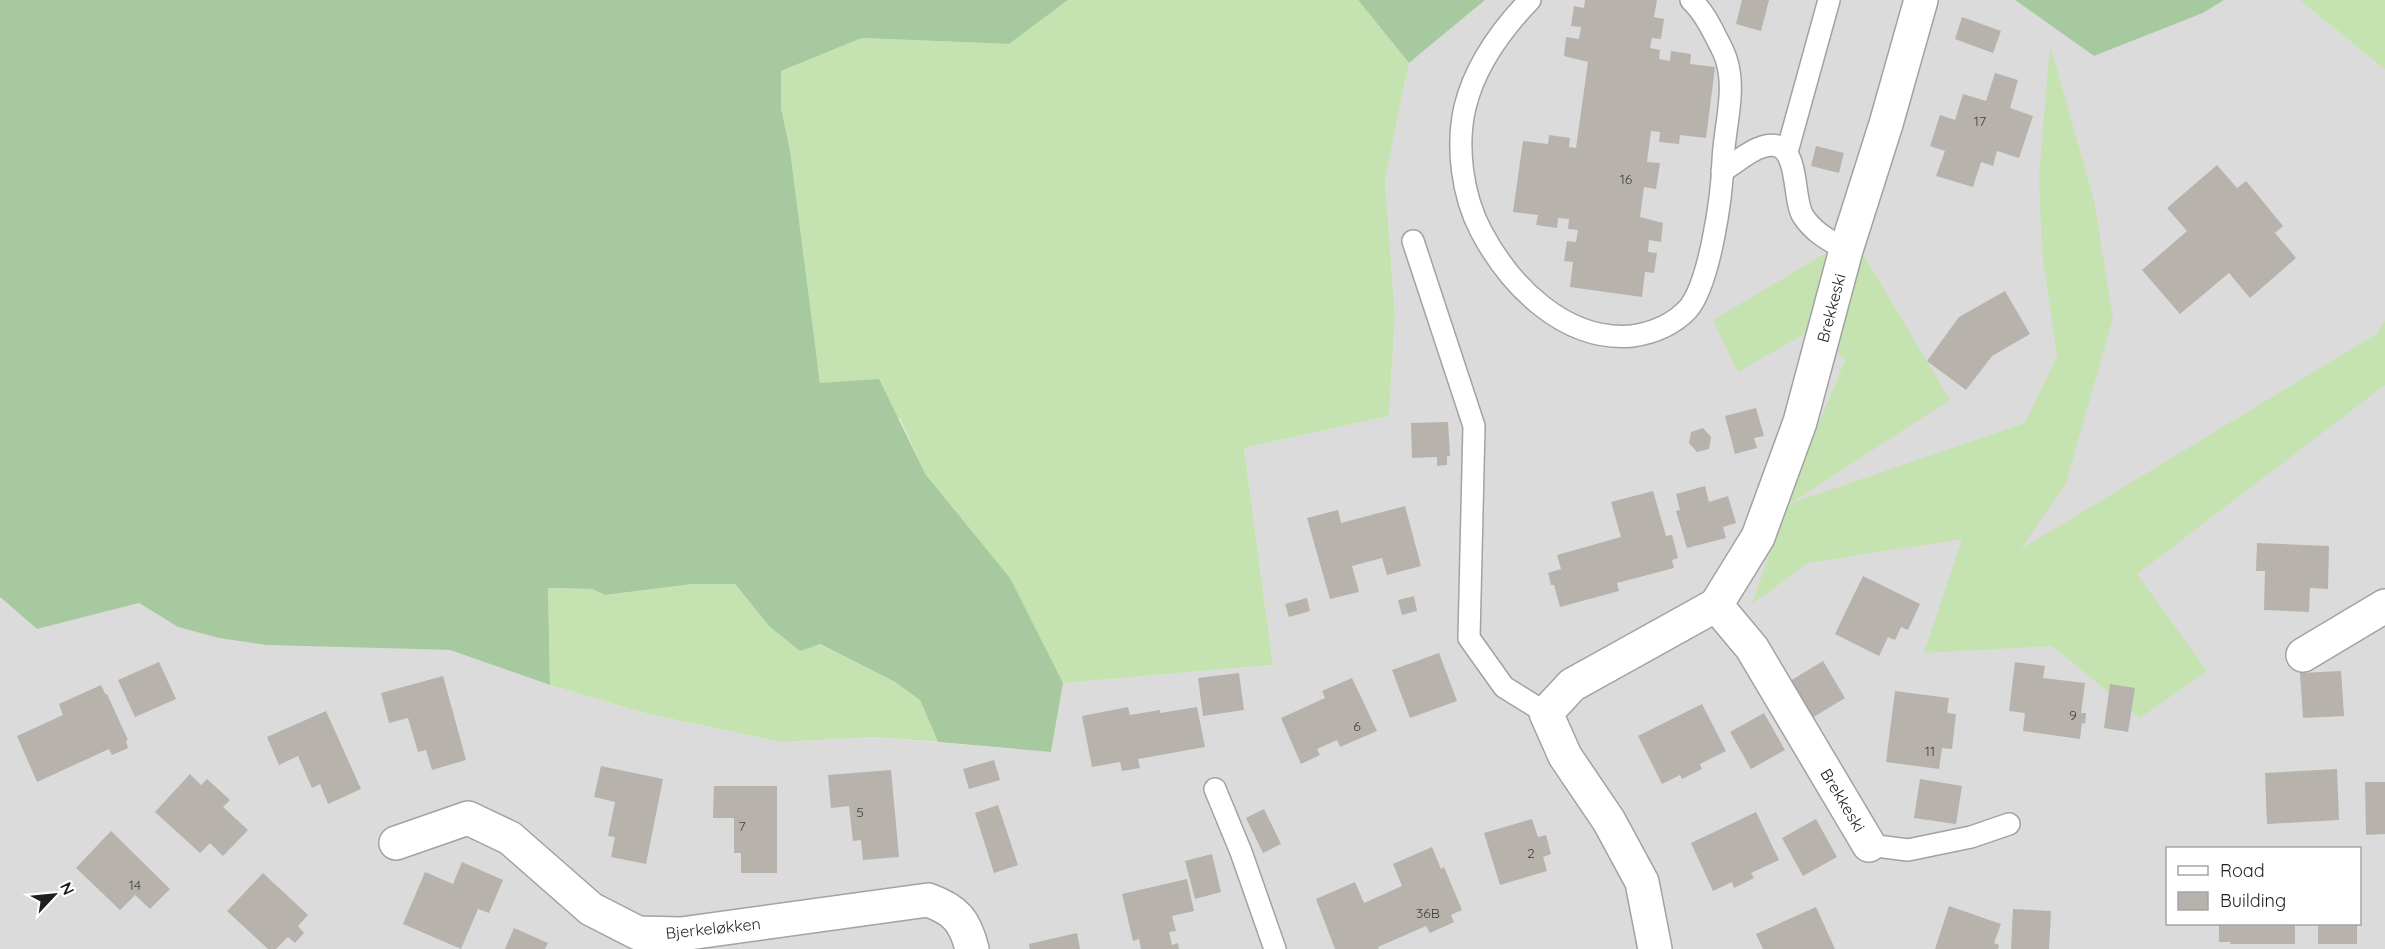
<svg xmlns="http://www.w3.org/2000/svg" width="2385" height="949" font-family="Quicksand,sans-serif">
	<rect width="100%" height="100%" fill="#eeece6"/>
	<path fill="#dcdbdb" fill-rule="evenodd" d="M1485,0H2015L2094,56L2203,13L2224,0H2300L2385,70V949H0V597L37,629L139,603L178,627L220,638L266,645L450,650L550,685L648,714L782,742L875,737L1051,752L1063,683L1273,665L1244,448L1389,416L1395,316L1385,180L1409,63ZM2168,848H2360V924H2168Z"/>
	<g fill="#c5e3b1">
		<path d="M1068,0H1358L1409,63L1385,180L1395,316L1389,416L1244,448L1273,665L1063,683L1038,637L964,523L926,475L900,419L820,383L790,150L781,108V71L862,38L1008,44Z"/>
		<path d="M2300,0H2385V70Z"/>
		<path d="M2050,45L2094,200L2113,318L2066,483L2021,549L2378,333L2385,320V385L2137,574L2207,671L2140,718L2052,646L1924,653L1962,539L1808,563L1752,604L1786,505L1845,360L1815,328L1738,372L1713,320L1853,237L1950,400L1789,504L2025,423L2057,356L2042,252L2039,177Z"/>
		<path d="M693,584H735L769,626L819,644L895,682L920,700L938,742L875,737L782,742L648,714L550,685L548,588L592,589L605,595Z"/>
	</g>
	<g fill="#a7c99f">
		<path d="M0,0H1068L1009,44L862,38L781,71V108L790,150L820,383L879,379L926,475L1010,578L1063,683L1051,752L938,742L920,700L895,682L820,644L800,651L769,626L735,584H693L605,595L592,589L548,588L550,685L450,650L266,645L219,638L178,627L139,603L37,629L0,597Z"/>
		<path d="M1358,0H1485L1409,63Z"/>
		<path d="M2015,0H2224L2203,13L2094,56Z"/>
	</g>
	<g fill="#b7b2ab">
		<path d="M1585,0H1657L1654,17L1664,19L1661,39L1652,38L1650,48L1660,50L1659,59L1670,61L1671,51L1691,54L1690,64L1715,67L1706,138L1680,135L1679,144L1659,142L1660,132L1651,131L1647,162L1660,163L1656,189L1644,187L1640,217L1663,223L1661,242L1649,240L1648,252L1657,253L1654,273L1645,272L1642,297L1570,287L1573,262L1564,261L1567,241L1576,242L1578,230L1568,229L1569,219L1558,218L1557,228L1536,225L1538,215L1513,212L1523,141L1548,144L1549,135L1570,138L1569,147L1576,148L1588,62L1564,56L1566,37L1579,39L1581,27L1571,26L1574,6L1584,8Z"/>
		<path d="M1742,0H1769L1761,31L1736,24Z"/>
		<path d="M1962,17L2001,31L1993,53L1955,39Z"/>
		<path d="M1995,73L2018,80L2010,108L2033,116L2019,158L1997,151L1993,166L1981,162L1973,187L1936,176L1945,151L1930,146L1940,115L1955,120L1963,94L1986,101Z"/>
		<path d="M1816,146L1844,153L1839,173L1811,166Z"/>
		<path d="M2217,165L2237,188L2246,181L2283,226L2275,233L2296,258L2250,298L2229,273L2180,314L2142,270L2187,231L2167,208Z"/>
		<path d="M2005,291L2030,334L1992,356L1966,390L1927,361L1959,317Z"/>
		<path d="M1756,408L1764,436L1754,438L1757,448L1735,454L1725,416Z"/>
		<path d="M1448,422L1450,456H1447V465L1437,466V457L1412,458L1411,423Z"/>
		<path d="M1703,428L1711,437L1709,449L1697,452L1689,443L1691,432Z"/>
		<path d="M1705,486L1709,502L1728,496L1736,523L1723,527L1726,538L1687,548L1676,511L1680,510L1676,494Z"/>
		<path d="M1653,491L1666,536L1672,535L1678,558L1672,560L1674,568L1617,583L1619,591L1560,607L1554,585H1551L1548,573L1561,569L1557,555L1621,537L1611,502Z"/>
		<path d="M1405,506L1421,566L1387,575L1382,558L1352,566L1359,592L1330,599L1307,518L1338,510L1341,523Z"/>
		<path d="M2257,543L2329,546L2328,589L2310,588L2309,612L2264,610L2265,571H2256Z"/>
		<path d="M1863,576L1920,604L1908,630L1901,627L1895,640L1888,637L1879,656L1835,634Z"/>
		<path d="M1414,596L1417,611L1402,615L1398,600Z"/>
		<path d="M1307,598L1310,611L1289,617L1285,604Z"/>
		<path d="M1439,653L1457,701L1410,718L1392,670Z"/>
		<path d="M1823,661L1845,698L1812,718L1790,681Z"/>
		<path d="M159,662L176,699L135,717L118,680Z"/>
		<path d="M2015,662L2045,666L2043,678L2085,683L2081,713H2086L2085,724L2082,723L2080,739L2023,731L2025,713L2009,711Z"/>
		<path d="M2341,671L2344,716L2303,718L2300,673Z"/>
		<path d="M1239,673L1244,710L1203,716L1198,678Z"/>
		<path d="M443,676L466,760L432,770L426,750L418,752L408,718L389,723L381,693Z"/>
		<path d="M1352,678L1377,731L1340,747L1337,740L1317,749L1320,755L1301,764L1281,718L1325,698L1322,691Z"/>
		<path d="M2110,684L2135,688L2128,732L2104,728Z"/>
		<path d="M101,685L106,695L107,694L128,740L126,741L128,748L112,755L109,749L37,782L17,736L63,715L59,704Z"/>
		<path d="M1895,691L1949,698L1947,713L1956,714L1952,749L1942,748L1939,769L1886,762Z"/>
		<path d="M1702,704L1726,751L1700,764L1702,769L1682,779L1680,775L1662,784L1638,736Z"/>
		<path d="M1128,707L1130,715L1160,710V713L1197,707L1205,747L1138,759L1140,768L1122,771L1120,762L1092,767L1082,716Z"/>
		<path d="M326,711L361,789L328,804L320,784L312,788L298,756L279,765L267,737Z"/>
		<path d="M1764,713L1785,750L1751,769L1730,732Z"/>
		<path d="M994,760L1000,780L969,789L963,769Z"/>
		<path d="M601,766L663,779L646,864L611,857L615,837L608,836L615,802L594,797Z"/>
		<path d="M2337,769L2339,820L2267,824L2265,773Z"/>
		<path d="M891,770L899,857L863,860L861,840L853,841L849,806L831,808L828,775Z"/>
		<path d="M190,774L201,785L207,779L230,800L223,807L248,830L223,856L210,843L200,853L155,812Z"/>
		<path d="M1920,779L1962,786L1956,824L1914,818Z"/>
		<path d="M2365,782H2385V834L2366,835Z"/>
		<path d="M714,786H777V873H741V853H734V818H713Z"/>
		<path d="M998,805L1018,865L994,873L975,813Z"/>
		<path d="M1264,809L1281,844L1263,853L1246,818Z"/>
		<path d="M1756,812L1779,860L1751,873L1754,878L1734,888L1732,882L1713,891L1691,843Z"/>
		<path d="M1532,819L1538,837L1546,835L1551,854L1543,857L1547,871L1500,885L1484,833Z"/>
		<path d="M1816,819L1837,857L1803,876L1782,838Z"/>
		<path d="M111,831L170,889L150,909L135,895L120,910L76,868Z"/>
		<path d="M1432,847L1441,869L1444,867L1462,910L1451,915L1454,922L1430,933L1426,926L1378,947L1379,949H1335L1316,899L1355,882L1364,903L1402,886L1393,864Z"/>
		<path d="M1212,854L1221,892L1195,899L1185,861Z"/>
		<path d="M462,862L503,880L489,913L478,909L461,949L403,924L425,872L453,884Z"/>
		<path d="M263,873L308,915L298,926L304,933L295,943L288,937L276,949H268L227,911Z"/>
		<path d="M1187,879L1194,911L1172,916L1176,931L1169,932L1172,945L1178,943L1179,949H1141L1139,939L1133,941L1122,894Z"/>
		<path d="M1949,906L2001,924L1994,943L1999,945L1998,949H1935Z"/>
		<path d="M1816,907L1835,949H1763L1756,934Z"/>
		<path d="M2013,909L2051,911L2049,949H2011Z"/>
		<path d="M2219,924H2295V944H2230L2231,942H2219Z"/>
		<rect x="2318" y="924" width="39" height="20"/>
		<path d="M514,928L548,943L545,949H505Z"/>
		<path d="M1077,933L1080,949H1030L1029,944Z"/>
	</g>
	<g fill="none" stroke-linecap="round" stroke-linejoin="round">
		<defs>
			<g id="service">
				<path d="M1530,0C1501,30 1475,66 1465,107C1456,146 1462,195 1481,231C1510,286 1565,342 1632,336C1653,333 1673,325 1688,309C1710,283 1722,196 1723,161C1724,129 1736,93 1727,62C1725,53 1720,45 1716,37C1709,23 1702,10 1691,0"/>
				<path d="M1787,152L1829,0"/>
				<path d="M1722,171C1735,164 1748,151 1762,147C1802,134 1791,197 1803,216C1814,233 1829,240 1846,250"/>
				<path d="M1413,241L1474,426L1469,638L1504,687L1546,713"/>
				<path d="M1215,789L1241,852L1275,949"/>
				<path d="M1869,845L1908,850L1971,837L2009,824"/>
			</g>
			<g id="minor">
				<path d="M1716,605L1752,648L1869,845"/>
				<path d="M2303,655L2385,606"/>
				<path d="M396,843L468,818L510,838L591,909L638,933L681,934L928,900C956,910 965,921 972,949"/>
				<path d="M1655,949L1642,882L1609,821L1565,756L1546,713L1572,685L1716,605L1758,537L1800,422L1846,250L1886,124L1921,0"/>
			</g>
		</defs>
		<use href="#service" stroke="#a2a2a2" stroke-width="24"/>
		<use href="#minor" stroke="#a2a2a2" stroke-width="36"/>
		<use href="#service" stroke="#fff" stroke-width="21"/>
		<use href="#minor" stroke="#fff" stroke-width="33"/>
	</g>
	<g text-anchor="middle" stroke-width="4.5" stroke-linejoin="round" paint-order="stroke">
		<g font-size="14" fill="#444341">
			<text x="1980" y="126">17</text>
			<text x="1626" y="184">16</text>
			<text x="2073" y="720">9</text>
			<text x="1357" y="731">6</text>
			<text x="1930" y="756">11</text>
			<text x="860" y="817">5</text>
			<text x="742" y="831">7</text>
			<text x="1531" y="858">2</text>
			<text x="135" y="890">14</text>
			<text x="1428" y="918">36B</text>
		</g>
		<g font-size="16" fill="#1e1e1e" stroke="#fff">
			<text transform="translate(1831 308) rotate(-75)" y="6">Brekkeski</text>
			<text transform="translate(1843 800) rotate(59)" y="6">Brekkeski</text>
			<text transform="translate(713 928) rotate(-6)" y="6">Bjerkeløkken</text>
		</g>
	</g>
	<rect x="2166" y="847" width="195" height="78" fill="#ffffff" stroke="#a5a5a5" stroke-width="1.5"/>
	<rect x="2178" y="866" width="30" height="9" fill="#ffffff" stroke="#a5a5a5" stroke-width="1.5"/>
	<text x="2220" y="877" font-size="18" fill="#1e1e1e">Road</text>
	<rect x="2178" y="892" width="30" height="18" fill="#b7b2ab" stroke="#a5a5a5" stroke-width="1.5"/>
	<text x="2220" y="907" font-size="18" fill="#1e1e1e">Building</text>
	<g transform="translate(54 895) rotate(64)" stroke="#ffffff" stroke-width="4.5" paint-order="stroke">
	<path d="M0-4.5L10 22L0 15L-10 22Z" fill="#1e1e1e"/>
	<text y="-9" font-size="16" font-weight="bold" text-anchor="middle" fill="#1e1e1e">N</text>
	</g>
</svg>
